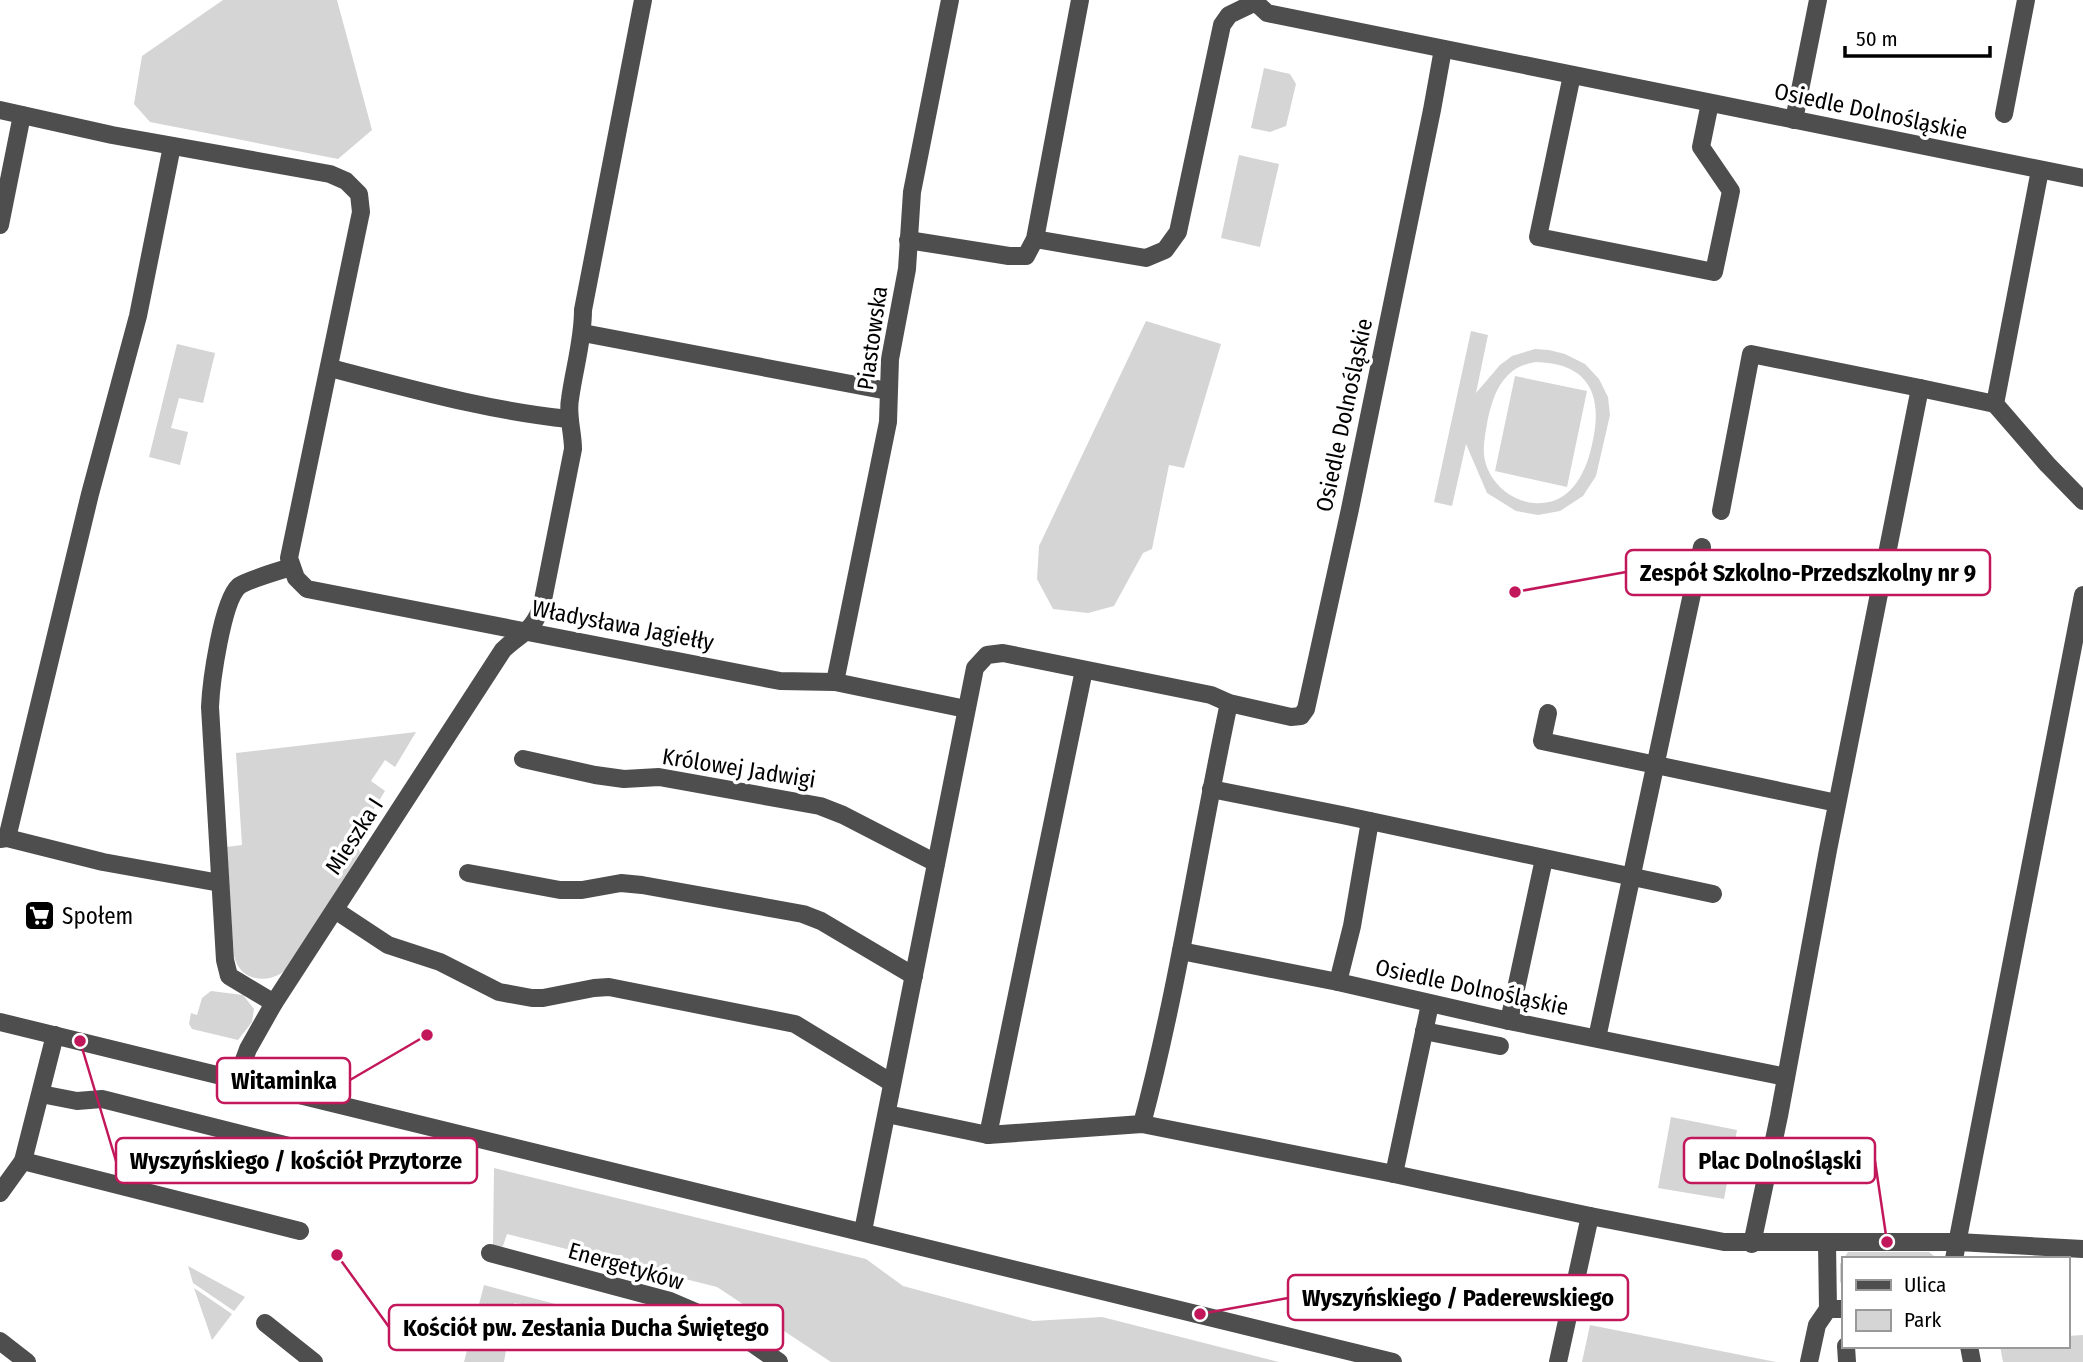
<svg xmlns="http://www.w3.org/2000/svg" width="2083" height="1362" font-family="'Fira Sans Condensed',sans-serif">
	<rect width="100%" height="100%" fill="#fff"/>
	<g fill="#d5d5d5" fill-rule="evenodd">
		<path d="M223,0H337L372,130L338,159L150,122L134,104L142,56Z"/>
		<path d="M1264,68L1290,74L1296,84L1286,126L1270,132L1251,128Z"/>
		<path d="M1239,155L1279,164L1260,247L1221,238Z"/>
		<path d="M1146,321L1221,344L1184,468L1169,465L1152,549L1143,553L1114,606L1088,613L1053,609L1037,579L1039,546Z"/>
		<path d="M1471,331L1488,335L1476,393L1500,365L1512,356L1535,349L1549,350L1565,354L1585,364L1599,379L1608,397L1610,415L1596,476L1583,496L1560,511L1538,515L1516,511L1487,493L1466,444L1452,506L1434,502ZM1536,362C1587,363 1603,393 1593,440C1587,471 1572,506 1534,503C1509,501 1487,480 1484,455C1483,443 1486,430 1488,418C1492,402 1496,387 1508,375C1516,367 1525,364 1536,362Z"/>
		<path d="M177,344L215,353L203,403L179,398L171,428L188,432L180,465L149,457Z"/>
		<path d="M1515,376L1587,391L1567,487L1495,471Z"/>
		<path d="M416,732L395,767L385,760L371,781L385,791L356,838L360,853L287,969C269,985 240,982 234,956L226,847L242,845L236,753Z"/>
		<path d="M211,991L243,995L254,1009L252,1022L238,1040L192,1029L189,1024L191,1013L197,1015L202,998Z"/>
		<path d="M1671,1117L1737,1130L1724,1199L1658,1188Z"/>
		<path d="M494,1168L866,1259L903,1286L1033,1321L1102,1317L1279,1362H831L717,1287L507,1234L503,1246L500,1247L493,1245Z"/>
		<path d="M1848,1252H1929L1938,1259H1843V1285L1840,1282V1264Z"/>
		<path d="M188,1266L245,1297L234,1311L193,1283Z"/>
		<path d="M484,1285L559,1305L554,1308L514,1303L504,1362H464Z"/>
		<path d="M194,1288L232,1314L212,1340Z"/>
		<path d="M1590,1325L1776,1362H1582Z"/>
		<path d="M2083,1335V1362H2003L2000,1346H2067V1336Z"/>
	</g>
	<g fill="none" stroke-linecap="round" stroke-linejoin="round">
		<g stroke="#4e4e4e" stroke-width="18">
			<path d="M1253,0L1267,13L2083,178"/>
			<path d="M1572,75L1538,237L1714,272L1731,191L1701,147L1710,103"/>
			<path d="M0,110L112,135L330,174L346,181L359,194L361,212L289,558L296,578L307,589L780,681L835,682L966,709"/>
			<path d="M2004,114L2026,0"/>
			<path d="M1794,120L1818,0"/>
			<path d="M2040,170L1995,404L2047,464L2083,501"/>
			<path d="M0,225L22,115"/>
			<path d="M1035,239L1146,258L1165,250L1178,232L1222,25L1229,15L1254,3"/>
			<path d="M908,240L1009,256H1026L1035,239L1080,0"/>
			<path d="M583,333L888,391"/>
			<path d="M330,368C408,388 488,411 569,419"/>
			<path d="M1721,511L1751,354L1920,388"/>
			<path d="M835,682L888,422L890,359L907,269L912,192L950,0"/>
			<path d="M1548,713L1542,741L1837,803"/>
			<path d="M523,759L595,775L624,779L659,777L820,806L843,815L936,863"/>
			<path d="M1211,789L1342,815L1713,894"/>
			<path d="M7,838L90,494L138,316L172,146"/>
			<path d="M0,839L7,838L103,862L220,883"/>
			<path d="M468,873L560,890H582L621,883L642,885L803,914L821,921L914,976"/>
			<path d="M335,910L388,945L440,962L499,992L532,998H543L594,988L609,987L795,1024L892,1083"/>
			<path d="M1181,951L1338,982L1509,1021L1786,1077"/>
			<path d="M1338,982L1352,926L1370,821"/>
			<path d="M274,1003L229,976L225,960L210,707C211,683 222,601 239,586C247,580 279,571 291,567"/>
			<path d="M1509,1021L1544,859"/>
			<path d="M0,1022L1393,1362"/>
			<path d="M1424,1031L1500,1046"/>
			<path d="M1597,1038L1702,547"/>
			<path d="M237,1079L248,1049L274,1003L503,650C522,632 533,632 542,605L573,449C573,432 567,416 570,399C574,369 583,341 583,310L643,0"/>
			<path d="M41,1094L77,1101L102,1099L293,1147"/>
			<path d="M887,1114L988,1135L1142,1124L1394,1174L1590,1216L1724,1242H1958L2083,1249"/>
			<path d="M1142,1124C1179,985 1199,843 1229,703"/>
			<path d="M988,1135L1084,670"/>
			<path d="M23,1161L300,1231"/>
			<path d="M1394,1174L1430,1004"/>
			<path d="M0,1193L23,1161L55,1035"/>
			<path d="M863,1231L975,668L987,655L1003,653L1211,695L1229,703L1291,717L1301,716L1306,709L1350,509L1432,110L1443,49"/>
			<path d="M1827,1243L1828,1309"/>
			<path d="M1752,1244L1779,1116L1828,850L1920,388L1995,404"/>
			<path d="M490,1253L670,1301L726,1325L779,1362"/>
			<path d="M1954,1259L2083,595"/>
			<path d="M265,1323L314,1362"/>
			<path d="M0,1341L27,1362"/>
			<path d="M1846,1346L1847,1362"/>
			<path d="M1969,1346L1972,1362"/>
			<path d="M1558,1362L1590,1216"/>
			<path d="M1809,1362L1817,1325L1828,1309H1843"/>
		</g>
	</g>
	<defs>
		<symbol id="supermarket-square" viewBox="-11 -11 22 22"><rect x="-9" y="-9" width="18" height="18" rx="4" fill="#000" stroke="#fff"/><path d="M-6-5.5h2.5l.6 2H6L4.5 2H-2.5L-4.4-4H-6ZM-1.5 3.2a1.3 1.3 0 1 0 .1 0ZM3 3.2a1.3 1.3 0 1 0 .1 0Z" fill="#fff"/></symbol>
	</defs>
	<g fill-rule="evenodd">
		<use href="#supermarket-square" x="22" y="898" width="35" height="35"/>
	</g>
	<g text-anchor="middle" stroke-width="7" stroke-linejoin="round" paint-order="stroke">
		<g font-size="23" fill="#000" stroke="#fff">
			<text transform="translate(1871 111) rotate(12)" y="8">Osiedle Dolnośląskie</text>
			<text transform="translate(872 338) rotate(-82)" y="8">Piastowska</text>
			<text transform="translate(1344 415) rotate(-78)" y="8">Osiedle Dolnośląskie</text>
			<text transform="translate(623 625) rotate(11)" y="8">Władysława Jagiełły</text>
			<text transform="translate(739 768) rotate(9)" y="8">Królowej Jadwigi</text>
			<text transform="translate(354 836) rotate(-57)" y="8">Mieszka I</text>
			<text transform="translate(1472 987) rotate(12)" y="8">Osiedle Dolnośląskie</text>
			<text transform="translate(626 1266) rotate(16)" y="8">Energetyków</text>
		</g>
		<g font-size="23" fill="#000" stroke="#fff" text-anchor="start">
			<text x="62" y="924">Społem</text>
		</g>
	</g>
	<path fill="none" stroke="#c2185b" stroke-width="2.5" d="M1515 592L1626 572M427 1035L350 1080M1887 1242L1875 1161M80 1041L116 1161M1200 1314L1288 1298M337 1255L389 1327"/>
	<g fill="#c2185b" stroke="#fff" stroke-width="2.5">
		<circle cx="1515" cy="592" r="7"/>
		<circle cx="427" cy="1035" r="7"/>
		<circle cx="1887" cy="1242" r="7"/>
		<circle cx="80" cy="1041" r="7"/>
		<circle cx="1200" cy="1314" r="7"/>
		<circle cx="337" cy="1255" r="7"/>
	</g>
	<g fill="#fff" stroke="#c2185b" stroke-width="2.5">
		<rect x="1626" y="550" width="364" height="45" rx="7"/>
		<rect x="217" y="1058" width="133" height="45" rx="7"/>
		<rect x="1684" y="1138" width="191" height="45" rx="7"/>
		<rect x="116" y="1138" width="361" height="45" rx="7"/>
		<rect x="1288" y="1275" width="340" height="45" rx="7"/>
		<rect x="389" y="1305" width="394" height="45" rx="7"/>
	</g>
	<g font-size="24" text-anchor="middle" font-weight="bold" fill="#000">
		<text x="1808" y="581">Zespół Szkolno-Przedszkolny nr 9</text>
		<text x="284" y="1089">Witaminka</text>
		<text x="1780" y="1169">Plac Dolnośląski</text>
		<text x="296" y="1169">Wyszyńskiego / kościół Przytorze</text>
		<text x="1458" y="1306">Wyszyńskiego / Paderewskiego</text>
		<text x="586" y="1336">Kościół pw. Zesłania Ducha Świętego</text>
	</g>
	<rect x="1842" y="1257" width="228" height="91" fill="#ffffff" stroke="#999999" stroke-width="2"/>
	<rect x="1856" y="1280" width="35" height="10" fill="#4e4e4e" stroke="#999999" stroke-width="2"/>
	<text x="1904" y="1292" font-size="21" fill="#000000">Ulica</text>
	<rect x="1856" y="1310" width="35" height="21" fill="#d5d5d5" stroke="#999999" stroke-width="2"/>
	<text x="1904" y="1327" font-size="21" fill="#000000">Park</text>
	<path d="M1845 46v10h145v-10" fill="none" stroke="#000000" stroke-width="3.5"/>
	<text x="1856" y="46" font-size="21" fill="#000000" stroke="#ffffff" stroke-width="5" paint-order="stroke">50 m</text>
</svg>
